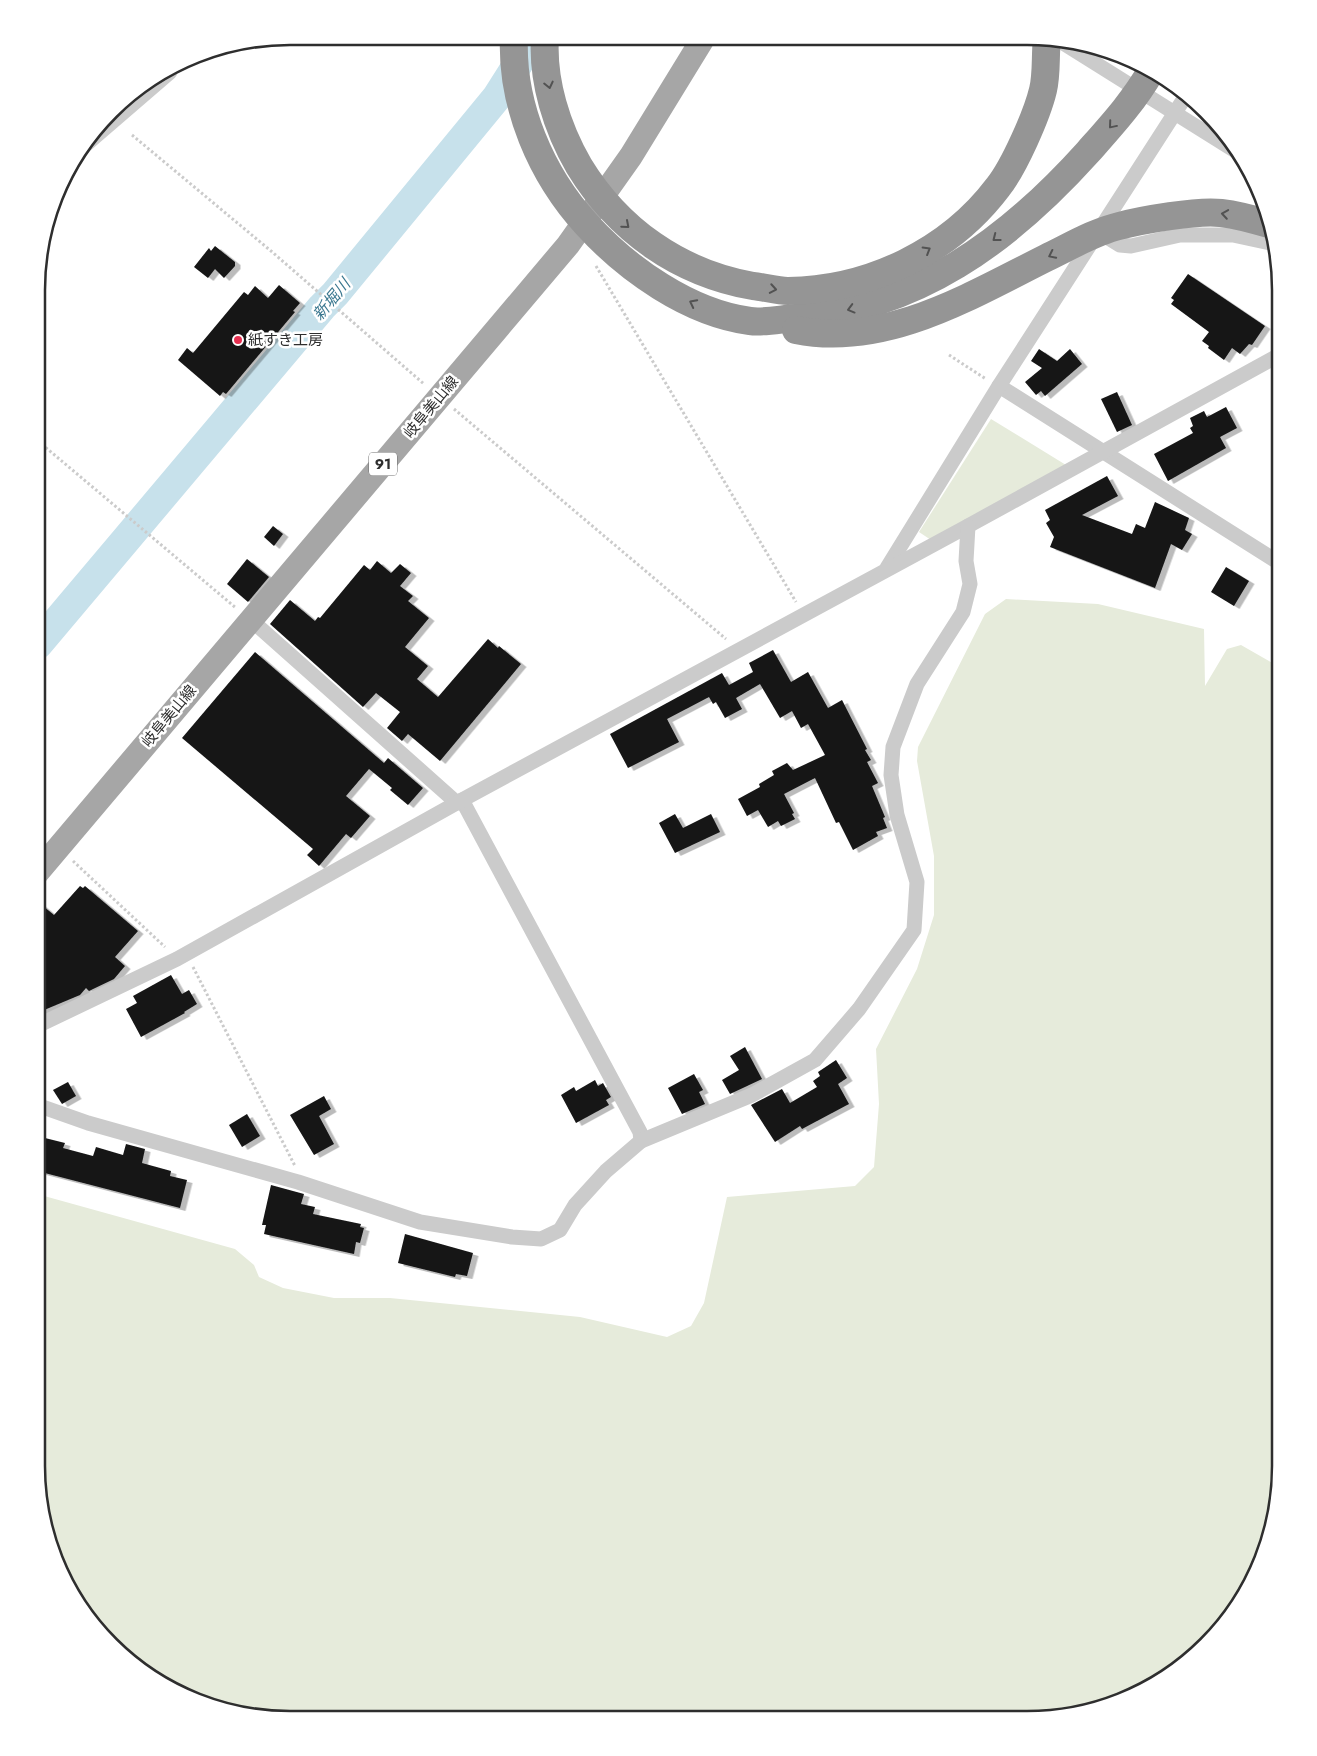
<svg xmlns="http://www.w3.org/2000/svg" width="1317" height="1756" font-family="Jost,'Noto Sans JP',sans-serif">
	<defs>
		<filter id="shadow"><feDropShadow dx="5.5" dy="3" stdDeviation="0" flood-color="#0004"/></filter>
	</defs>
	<rect width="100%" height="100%" fill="#fff"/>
	<g fill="#e6ebdb">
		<path d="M991,419L1066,465L931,540L919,532Z"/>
		<path d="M1006,599L1098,604L1204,629L1205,686L1227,649L1241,645L1281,668L1280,1482L1267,1548L1238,1607L1194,1657L1139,1693L1092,1711L1027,1720L258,1718L208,1706L149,1677L100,1633L63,1578L45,1531L36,1466L37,1194L235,1249L254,1265L259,1277L283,1288L334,1298H390L580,1317L667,1337L691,1326L704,1303L727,1197L855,1186L874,1167L879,1104L876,1049L917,969L934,915V856L917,761L918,747L985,614Z"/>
	</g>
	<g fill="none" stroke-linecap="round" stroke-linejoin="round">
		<path stroke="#c7e1eb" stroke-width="30" d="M38,644L322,307L335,294L497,97L535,37"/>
	</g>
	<g fill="#151515" filter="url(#shadow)">
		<path d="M215,246L235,262V266L224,278L215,269L208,278L194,267L209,248L211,251Z"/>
		<path d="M1188,274L1265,326L1252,345L1249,344L1240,354L1232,348L1224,360L1208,348L1209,346L1202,341L1209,332L1171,304L1174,300L1171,298Z"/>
		<path d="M279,285L300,303L293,311L295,312L226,394L223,392L220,396L178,360L187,348L193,353L244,292L248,295L255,286L268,298Z"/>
		<path d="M1039,349L1057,361L1070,349L1082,364L1045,396L1041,391L1036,395L1025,382L1042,368L1031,361Z"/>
		<path d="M1117,392L1132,425L1117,432L1101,399Z"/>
		<path d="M1226,407L1237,428L1220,437L1226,448L1168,481L1154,454L1193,433L1190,428L1193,426L1190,418L1204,411L1207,417Z"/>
		<path d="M1107,476L1118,496L1082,515L1132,534L1136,524L1145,528L1155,502L1189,518L1185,530L1192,534L1182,550L1171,544L1155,588L1050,547L1054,537L1046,523L1050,520L1045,510Z"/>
		<path d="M273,526L283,534L274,546L264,537Z"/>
		<path d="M247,559L269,577L248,602L227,584Z"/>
		<path d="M377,561L391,573L400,564L411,573L400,586L413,596L408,601L429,618L405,647L428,666L417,679L438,697L488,639L498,648L499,646L521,664L440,761L408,734L402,741L387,728L400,712L376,693L363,707L270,624L290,600L315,621L318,617L320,618L364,565L370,570Z"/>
		<path d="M1226,567L1249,581L1234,606L1211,592Z"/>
		<path d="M773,650L791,682L808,672L828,708L842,700L867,749L865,750L871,760L867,762L878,783L872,786L885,817L883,818L887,828L876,832L878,836L853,850L839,822L836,823L815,778L784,794L794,813L792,814L795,819L781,826L778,821L768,827L758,810L747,816L738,799L760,787L759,784L774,775L772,771L787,763L793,770L825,755L808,724L801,728L792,711L780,718L760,684L736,698L742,709L725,718L716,702L713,704L709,697L667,719L679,742L628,768L610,734L722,673L729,685L753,672L749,663Z"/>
		<path d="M255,652L384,763L388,758L423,788L408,805L390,790L392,788L369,769L346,796L370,816L351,838L346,834L319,866L307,855L313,849L182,738Z"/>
		<path d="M675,814L683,828L711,814L720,832L675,853L659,823Z"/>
		<path d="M80,886L83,888L85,886L138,931L115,957L125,966L114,979L89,991L86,988L80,995L37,1013V901L54,915Z"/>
		<path d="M171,975L182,994L189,990L197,1004L184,1012L185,1013L141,1037L126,1009L137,1003L133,996Z"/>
		<path d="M745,1047L762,1079L730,1094L722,1080L739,1070L730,1056Z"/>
		<path d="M836,1060L847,1078L838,1084L849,1104L802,1129L800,1126L775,1142L751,1105L782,1089L790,1103L817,1087L813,1081L820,1076L818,1072Z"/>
		<path d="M694,1074L703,1090L699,1092L705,1104L682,1114L668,1088Z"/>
		<path d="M595,1080L598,1086L603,1083L611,1097L606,1100L609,1105L576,1123L561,1095L574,1087L576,1091Z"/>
		<path d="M68,1082L76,1096L62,1104L53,1090Z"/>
		<path d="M324,1096L331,1109L319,1116L334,1144L314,1155L290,1115Z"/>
		<path d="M247,1114L260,1136L242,1147L229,1125Z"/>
		<path d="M37,1136L65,1143L63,1148L93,1156L96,1147L123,1155L126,1144L145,1149L142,1163L171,1171L170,1176L187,1180L180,1208L37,1171Z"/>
		<path d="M271,1185L304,1194L301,1204L315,1207L313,1214L361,1224L360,1227L364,1228L360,1243L356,1242L354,1254L264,1234L266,1225H262Z"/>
		<path d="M405,1234L473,1253L467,1276L456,1274L455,1277L398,1263Z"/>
	</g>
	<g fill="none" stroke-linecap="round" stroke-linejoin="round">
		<g stroke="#cbcbcb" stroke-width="3" stroke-dasharray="2.5 2.5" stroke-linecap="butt">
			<path d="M132,135L271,251L424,384"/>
			<path d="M596,266L796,602"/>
			<path d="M949,355L986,379"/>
			<path d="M454,409L726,639"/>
			<path d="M38,441L236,608"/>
			<path d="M37,828L44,834"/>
			<path d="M73,861L165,947"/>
			<path d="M193,967L295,1166"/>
		</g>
		<g stroke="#cbcbcb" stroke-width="15">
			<path d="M1055,38L1237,152"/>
			<path d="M83,147L170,72"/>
			<path d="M1099,232L1120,245L1131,246L1180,235H1233L1275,244"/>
			<path d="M999,386L1281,564"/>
			<path d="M887,568L999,386L1187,94"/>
			<path d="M250,619L457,803"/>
			<path d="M462,800L640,1132L641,1141"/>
			<path d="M37,1026L177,959L462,800L968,526L1281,354"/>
			<path d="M37,1105L88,1123L298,1182L420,1222L512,1237L541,1239L560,1230L575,1205L606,1171L641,1141L752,1095L815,1060L859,1009L914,930L917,882L897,815L891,775L893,747L917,684L963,612L970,584L966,561L968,526"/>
		</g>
		<path stroke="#a6a6a6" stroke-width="24" d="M37,873L568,245L631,156L704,37"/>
		<g stroke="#959595" stroke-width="28">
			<path d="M514,37C511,105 541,175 587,225C627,269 689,313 750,321C764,323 781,319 795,318C917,308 1008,241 1088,152C1111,126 1134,101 1151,71"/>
			<path d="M545,37C542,81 557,128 579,166C618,230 679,273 753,286C764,287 777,291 788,291C869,290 949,252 998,187C1014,167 1037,115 1043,90C1047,74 1045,55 1047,38"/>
			<path d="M796,330C885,348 970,296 1046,258C1069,247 1094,232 1119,226C1142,220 1198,210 1221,213C1238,215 1256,220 1272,225"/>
		</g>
	</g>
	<defs><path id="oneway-chevron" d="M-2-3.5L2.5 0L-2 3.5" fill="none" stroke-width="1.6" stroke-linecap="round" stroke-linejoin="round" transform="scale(1.25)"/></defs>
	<g stroke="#525252">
		<use href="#oneway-chevron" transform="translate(549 85) rotate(77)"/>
		<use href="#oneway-chevron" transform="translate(1112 125) rotate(130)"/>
		<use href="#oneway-chevron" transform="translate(1225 214) rotate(-171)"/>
		<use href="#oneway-chevron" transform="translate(626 225) rotate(41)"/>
		<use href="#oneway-chevron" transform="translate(996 238) rotate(142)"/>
		<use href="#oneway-chevron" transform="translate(927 250) rotate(-31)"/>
		<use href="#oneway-chevron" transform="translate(1052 255) rotate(154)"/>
		<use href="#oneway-chevron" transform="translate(773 289) rotate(10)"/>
		<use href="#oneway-chevron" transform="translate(693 303) rotate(-153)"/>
		<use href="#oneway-chevron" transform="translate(851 309) rotate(165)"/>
	</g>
	<circle fill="#e62f50" stroke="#fff" stroke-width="2" cx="238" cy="340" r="5"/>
	<g text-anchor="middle" stroke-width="5" stroke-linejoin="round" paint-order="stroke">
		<rect fill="#fff" stroke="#6d6d6d" stroke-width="1" x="369" y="452.5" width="28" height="23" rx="4"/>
		<g font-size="14" font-weight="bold" fill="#2e2e2e">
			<text x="383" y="469">91</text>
		</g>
		<g font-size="15" fill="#2e2e2e" stroke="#fff" text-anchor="start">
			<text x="248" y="345">紙すき工房</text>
		</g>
		<g font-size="15" fill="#2e2e2e" stroke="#fff">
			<text transform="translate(431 407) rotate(-50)" y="5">岐阜美山線</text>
			<text transform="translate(169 716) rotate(-50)" y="5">岐阜美山線</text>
		</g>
		<g font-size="16" font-style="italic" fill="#3b7890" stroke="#fff">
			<text transform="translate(331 299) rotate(-50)" y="6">新堀川</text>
		</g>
	</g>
	<path d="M0 0H1317V1756H0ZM290 45H1027A245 245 0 0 1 1272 290V1466A245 245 0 0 1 1027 1711H290A245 245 0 0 1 45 1466V290A245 245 0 0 1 290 45Z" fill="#fff" fill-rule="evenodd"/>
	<path fill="none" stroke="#2e2e2e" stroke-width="2.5" d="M290 45H1027A245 245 0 0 1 1272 290V1466A245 245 0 0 1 1027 1711H290A245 245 0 0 1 45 1466V290A245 245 0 0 1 290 45Z"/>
</svg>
